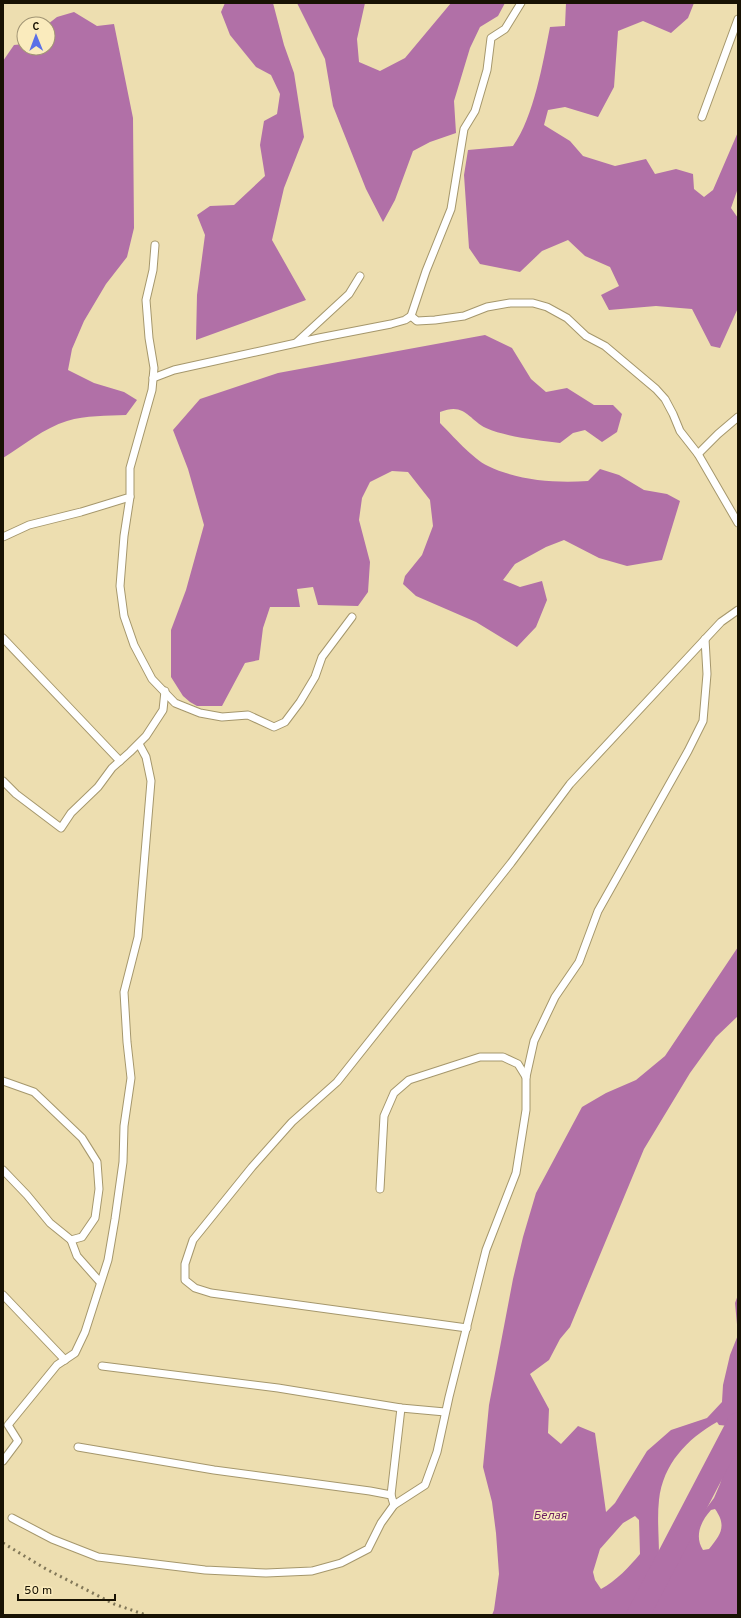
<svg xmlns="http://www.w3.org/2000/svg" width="741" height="1618" font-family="Overpass,sans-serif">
	<rect width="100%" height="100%" fill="#eddeb0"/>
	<g fill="#b170a7" fill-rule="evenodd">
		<path d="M225,3H273L284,45L294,73L304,137L284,188L272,240L306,300L196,340L197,295L205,235L197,215L210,206L234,205L265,176L260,145L264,121L277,114L280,94L271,75L256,67L230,35L221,12Z"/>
		<path d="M297,3H365L357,39L359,62L380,71L405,58L451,3H505L498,16L480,27L470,48L454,101L456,133L430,142L413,151L395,200L383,222L366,189L333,106L325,59Z"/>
		<path d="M566,3H694L688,18L671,33L643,21L618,31L614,87L598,117L565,107L548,110L544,125L570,141L583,156L615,166L646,159L655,174L676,169L693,174L694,189L704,197L713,190L738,132V188L731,208L738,218V308L720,348L711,346L692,309L656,306L609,310L601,295L619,286L610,267L585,256L568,240L542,251L520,272L480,264L469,248L464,175L468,150L513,146C534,117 543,62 550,27L565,26Z"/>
		<path d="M74,12L97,26L114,24L133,118L134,228L127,257L106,284L84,321L72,349L68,370L94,383L124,392L137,400L126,415C107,416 86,415 67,421C44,428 24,445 3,458V61L14,45L24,44V48H48V24L57,17Z"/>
		<path d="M485,335L512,348L531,379L546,392L567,388L594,405H613L622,414L617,432L602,442L585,430L573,433L560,443C538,440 506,437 486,428C468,419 465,402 440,412V423C452,435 473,459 488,466C519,481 555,483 588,481L600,469L619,475L644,490L667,494L680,501L662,560L627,566L599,558L564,540L546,547L515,564L503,580L520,587L542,581L547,600L536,627L517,647L476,622L416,596L403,584L405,576L422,555L433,526L430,500L408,472L392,471L370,482L362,498L359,520L370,562L368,592L358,606L318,605L313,587L297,589L300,607H270L263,628L259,660L245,663L222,706H197L190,702L183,696L171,677V630L186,590L204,525L188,469L173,430L200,399L278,373Z"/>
		<path d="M738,947V1016L716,1037L690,1073L644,1149L570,1327L560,1339L549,1360L530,1374L549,1409L548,1433L561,1444L578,1426L595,1433L606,1512L615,1503L647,1451L671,1430L707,1418L722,1402L723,1385L730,1355L738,1335L735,1303L738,1295V1615H492L494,1610L499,1574L496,1533L492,1502L483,1467L489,1405L513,1279L523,1237L536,1193L582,1107L606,1093L636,1080L665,1056ZM717,1422L719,1425L729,1426L735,1437L720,1484L714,1498L694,1525L671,1565L659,1555C659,1537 657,1518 659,1500C663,1464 687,1439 717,1422ZM715,1509C727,1526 721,1534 709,1549L703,1550C694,1536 701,1521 711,1510ZM635,1516L639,1520L640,1554C629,1567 616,1581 601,1589L595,1580L593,1572L600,1549L623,1523Z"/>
	</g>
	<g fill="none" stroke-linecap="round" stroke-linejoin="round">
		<path stroke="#b170a7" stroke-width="23" d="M638,1615L738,1424"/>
		<defs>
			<g id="service">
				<path d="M702,117L738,19"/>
				<path d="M411,316L417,321L435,320L464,316L487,307L510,303H533L547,307L567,318L586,336L605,346L656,389L665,399L673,414L680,431L698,454L738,523"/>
				<path d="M297,342L349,294L360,276"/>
				<path d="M153,378L174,370L319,338L391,324L405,320L411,316L426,271L451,209L464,129L475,111L487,70L491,38L505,29L521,3"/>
				<path d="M698,454L718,434L738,417"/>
				<path d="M130,497L124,536L120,586L124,616L134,645L152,679L175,703L200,713L222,717L248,715L274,727L285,722L300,702L315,677L322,657L352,617"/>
				<path d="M3,537L29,525L81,512L130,497V468L152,390L154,368L149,338L146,300L153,270L155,245"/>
				<path d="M3,638L120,761"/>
				<path d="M3,781L16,794L61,828L71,813L98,787L112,768L130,752L146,736L163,710L165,691"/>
				<path d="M3,1081L34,1092L82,1138L97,1162L99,1189L95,1218L82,1237L71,1240L50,1223L27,1195L3,1170"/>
				<path d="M380,1189L384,1116L394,1093L409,1080L480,1057H503L518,1064L526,1077"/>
				<path d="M71,1240L77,1256L100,1282"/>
				<path d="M3,1295L65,1360"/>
				<path d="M467,1328L211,1293L195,1288L185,1280V1264L193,1240L252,1167L292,1122L337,1082L511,863L570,784L721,622L738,610"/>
				<path d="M102,1366L278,1388L401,1408L445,1412"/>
				<path d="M78,1447L214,1470L370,1491L391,1495L394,1505"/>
				<path d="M3,1461L18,1441L8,1425L57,1365L75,1353L85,1332L108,1260L115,1219L123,1162L124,1126L131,1078L127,1042L124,992L138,937L151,781L146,757L139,744"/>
				<path d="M391,1495L401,1408"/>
				<path d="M12,1518L52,1539L98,1557L205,1570L266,1573L312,1571L341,1563L368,1549L381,1523L394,1505L425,1485L437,1452L449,1397L486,1250L516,1173L526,1110V1077L534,1041L555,997L579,962L598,911L688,751L703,721L707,674L705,639"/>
			</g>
		</defs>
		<use href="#service" stroke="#a5976c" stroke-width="9"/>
		<use href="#service" stroke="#fff" stroke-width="7"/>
		<path stroke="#827859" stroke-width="3" stroke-dasharray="2 4" stroke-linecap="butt" d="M3,1543L46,1569L114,1604L146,1615"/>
	</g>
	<g text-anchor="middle" stroke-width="3" stroke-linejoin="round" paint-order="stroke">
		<g font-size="12" font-style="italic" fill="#6c1e64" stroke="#faebbd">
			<text x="550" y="1519">Белая</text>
		</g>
	</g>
	<rect width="741" height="1618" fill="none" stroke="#181203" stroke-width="8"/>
	<g transform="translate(36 36) rotate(359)"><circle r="19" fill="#faebbd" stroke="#a09473"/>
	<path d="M0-3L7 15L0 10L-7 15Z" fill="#5b70e7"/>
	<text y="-6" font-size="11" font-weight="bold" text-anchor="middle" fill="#181203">С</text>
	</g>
	<path d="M18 1594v6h97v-6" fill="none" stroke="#181203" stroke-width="2"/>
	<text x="24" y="1594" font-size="12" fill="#181203" stroke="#faebbd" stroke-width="3" paint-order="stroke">50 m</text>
</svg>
